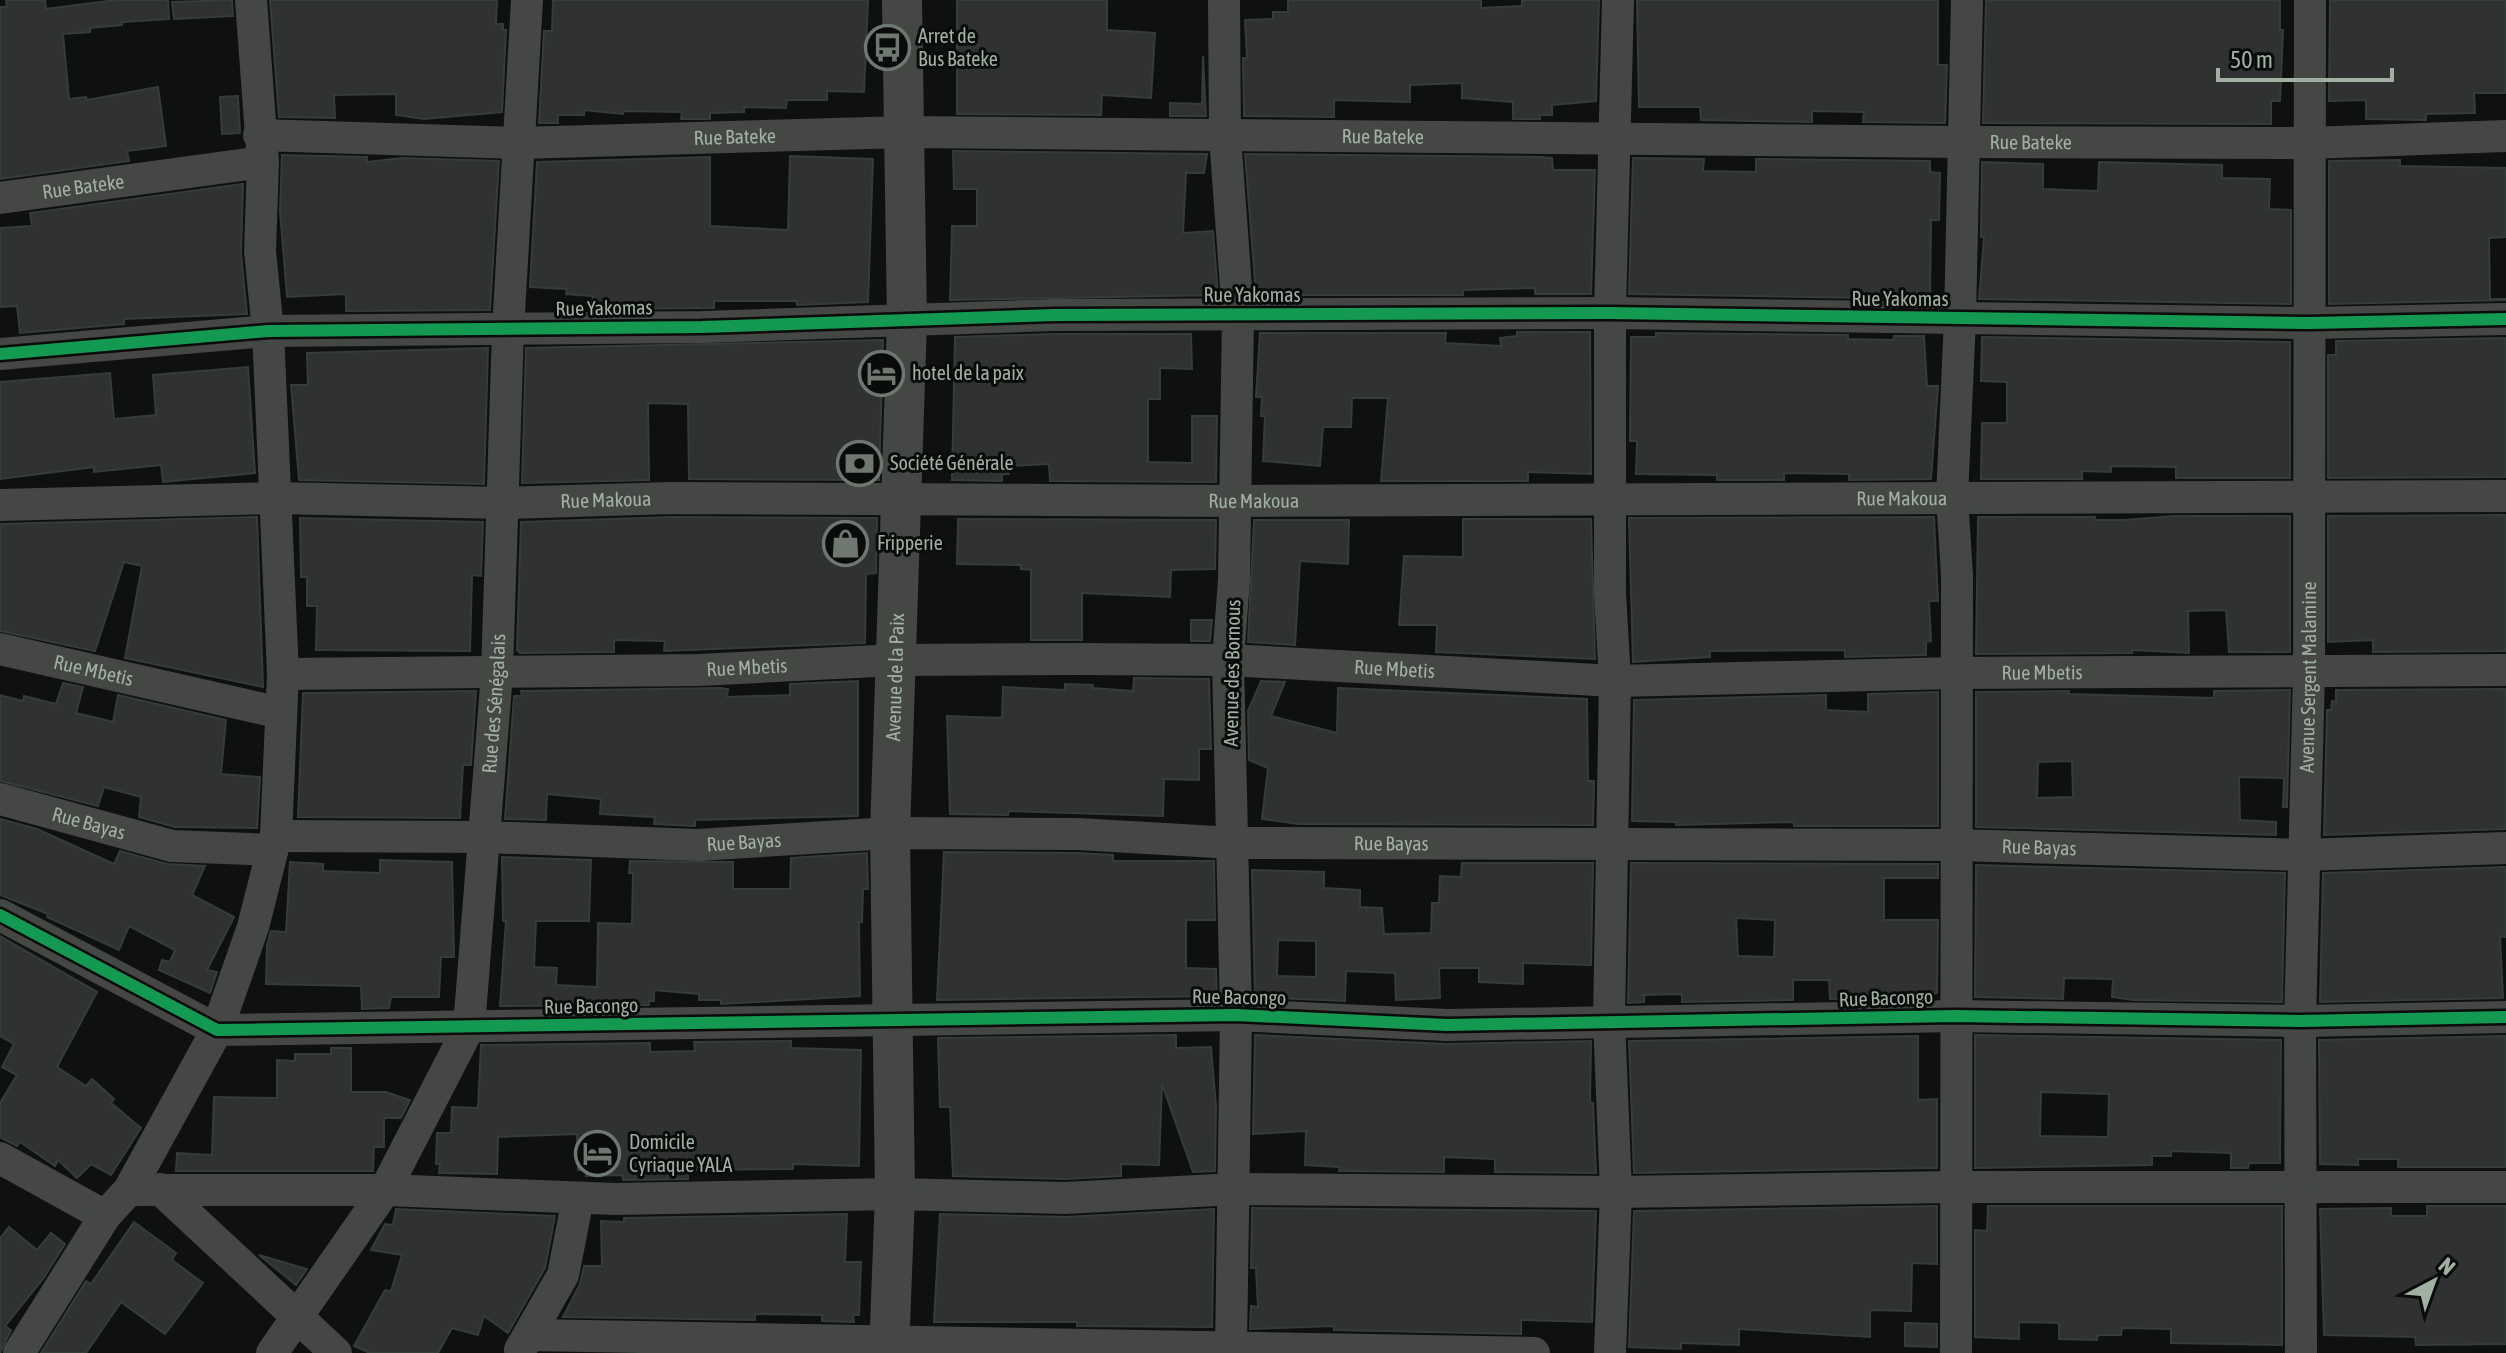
<svg xmlns="http://www.w3.org/2000/svg" width="2506" height="1353" font-family="'Asap Condensed',sans-serif">
	<rect width="100%" height="100%" fill="#0f1010"/>
	<g fill="#2f3230" stroke="#383c39" stroke-width="2" fill-rule="evenodd">
		<path d="M6,0H45L46,9L116,0H168L169,19L122,22V25L90,28V32L63,34L69,99L86,97L87,100L158,87L166,146L127,151L129,161L0,179V7H7Z"/>
		<path d="M232,0L233,16L174,19L172,2Z"/>
		<path d="M270,0H497L496,24H503V30H506L502,112L424,119L396,115V94L334,95L335,118L279,117Z"/>
		<path d="M553,0H868L864,92L827,91V100H787L786,108L744,107V112L710,113V119H681L682,112L624,111L623,114L584,110V115H558V123H539L544,31H552Z"/>
		<path d="M957,0H1107V30L1155,33L1151,98L1102,95L1101,115L957,114Z"/>
		<path d="M1288,0H1481V8L1522,6V0H1599L1596,101L1552,105V115H1540V119H1513V102L1462,98V83L1410,85V102L1334,100V117L1244,116L1243,58H1247L1245,20L1273,19V12H1288Z"/>
		<path d="M1637,0H1938V65H1947L1945,123L1863,122L1864,112L1812,111V122L1701,120L1700,107H1639Z"/>
		<path d="M1986,0H2280V30H2283L2280,101H2271V124L1983,123Z"/>
		<path d="M2330,0H2506V93H2474L2475,113L2426,114V120L2366,119V100L2329,101Z"/>
		<path d="M1203,56L1206,116H1170V103L1202,104Z"/>
		<path d="M238,96L240,133L222,134L220,97Z"/>
		<path d="M953,151L1207,154L1204,173H1186L1183,233L1213,231L1218,295L950,300L952,226H977V189H954Z"/>
		<path d="M1245,154L1540,157L1552,158L1553,170H1595L1591,294H1535V288L1463,290V295H1256Z"/>
		<path d="M282,155L367,157V162L402,158L499,161L490,310L346,311V294L287,297L280,211Z"/>
		<path d="M790,156L873,159L868,302L797,305V301H714V308L591,309L593,296L566,294L567,289L530,287L537,162L710,157V226L788,230Z"/>
		<path d="M1633,158L1704,159L1703,171L1756,172V159L1930,161V172L1940,173L1939,220H1931L1930,299L1629,294Z"/>
		<path d="M2400,160V166L2506,168V237L2489,238L2490,299H2506V300L2329,304V161Z"/>
		<path d="M1982,162L2043,164V189L2098,191L2099,162L2222,165V178L2270,179L2269,209L2291,210V304L1979,299L1984,237H1981Z"/>
		<path d="M243,184L241,253L247,314L124,319V324L20,333L17,306L0,307V228L32,226L30,213Z"/>
		<path d="M1517,332H1590L1591,474L1528,472V481H1381L1388,398H1352L1351,427H1323L1320,466L1263,461L1265,416H1261L1262,397H1256L1260,333H1446L1445,343L1501,346L1500,338L1517,336Z"/>
		<path d="M1656,333L1848,335V339L1893,340L1894,336H1924L1927,386H1938L1931,479L1849,480V474L1784,473V480H1717V475L1636,474L1637,441H1630L1631,337H1656Z"/>
		<path d="M1054,334H1191L1192,369L1160,368V399H1148V462L1192,463V416H1217L1216,482L1050,481L1049,464L1009,466V474H1002V481L952,480L955,337Z"/>
		<path d="M1982,337L2290,342V478H2176V467L2111,466V472L2082,471V479H1981L1982,423H2007V382L1981,381Z"/>
		<path d="M2506,338V477L2328,478V355H2336V341Z"/>
		<path d="M883,340L879,480L689,479L688,404L648,403L649,480L522,483L526,348Z"/>
		<path d="M488,348L484,484L299,480L291,385H308L307,353Z"/>
		<path d="M248,367L255,473L163,482L161,465L94,472V467L0,479V382L110,373L114,419L156,415L153,375Z"/>
		<path d="M2506,515V651L2373,652V640L2328,642V516Z"/>
		<path d="M2175,516H2290V652H2229L2226,610L2188,611L2189,653L2132,650V653L1976,654L1978,517H2095V520H2125Z"/>
		<path d="M257,517L263,687L125,658L142,566L124,562L95,651L0,631V524Z"/>
		<path d="M672,517L877,518L876,573L866,574L865,643L664,651L665,641L614,640V652L520,653L517,650L521,522Z"/>
		<path d="M1934,517L1938,601H1929L1931,641L1926,642V655L1845,657V650L1710,651V657L1633,662L1629,518Z"/>
		<path d="M300,518L483,522L481,576L472,575L470,651L316,650L317,606H307V577H301Z"/>
		<path d="M958,519L1216,520L1215,569L1171,570L1170,597L1082,593V640H1031V570L1021,569V565L957,564Z"/>
		<path d="M1463,519H1591L1595,659L1436,652L1437,625H1399L1404,556L1463,557Z"/>
		<path d="M1254,520H1349L1348,564L1300,561L1295,645L1248,642Z"/>
		<path d="M1191,620H1212L1210,641H1191Z"/>
		<path d="M1134,678L1209,679L1211,749H1199V780L1164,779L1163,816L1009,811L1008,815L950,814L947,716L1002,718L1003,687L1065,690V684L1093,685L1092,688L1133,691Z"/>
		<path d="M858,681V816L695,820V826L654,824L655,817L600,814L601,799L547,794L546,820L505,819L514,696H522L521,691L720,688L728,689L727,697L790,695V684Z"/>
		<path d="M1261,681L1285,682L1271,716L1337,733L1338,688L1587,699L1588,781H1594L1593,825L1299,824L1262,819L1268,768L1249,760L1248,711Z"/>
		<path d="M63,683L83,687L76,713L113,722L118,695L226,720L221,774L260,777L257,828L175,827L139,817L141,797L104,787L98,806L0,781V695L23,701L24,696L56,704Z"/>
		<path d="M2506,689V829L2324,835L2327,710H2331L2332,701L2336,702V690Z"/>
		<path d="M2290,690L2287,807H2283L2284,778L2239,777L2240,820L2276,822V835L1976,827V692L2069,691V694L2214,698V691ZM2072,761L2073,797L2037,798L2038,762Z"/>
		<path d="M476,691L471,765H463L460,818L298,817L303,693Z"/>
		<path d="M1938,692V826H1794V822L1676,825V822L1632,821L1634,700L1826,695V710L1868,712V694Z"/>
		<path d="M0,819L37,829L114,864L120,851L167,864L205,866L192,895L234,917L207,970L217,972L210,993L159,970L162,960L170,962L175,950L129,926L119,950L47,917L48,914L0,895Z"/>
		<path d="M944,852L1077,853L1113,855V861H1214L1215,920H1186V968L1216,969L1217,996L937,1000Z"/>
		<path d="M867,853L868,889H863L862,922H859L860,996L721,1004V1000H699V994L654,990V1001H649V1005L500,1006L506,921H503L502,857L591,860L589,921H536L534,967L557,968L556,985L597,987L598,923L632,924L633,873H629L630,861L733,862V889H790L791,858Z"/>
		<path d="M380,860L452,862L454,957H441L439,997H391L389,1008L362,1009L361,986L266,984L267,945L271,931L286,932L290,862L323,864V871L380,873Z"/>
		<path d="M1462,863H1593L1591,965L1523,963V984L1479,982V968H1439L1440,998L1396,1000L1395,973L1346,971L1345,1001L1255,997L1252,870L1324,872V888L1360,890V907L1382,908L1384,934L1431,933L1432,903H1439L1440,876L1461,877ZM1278,940L1316,941V977L1277,976Z"/>
		<path d="M1631,863L1938,864V878H1884V920H1938L1937,993L1900,998L1830,999L1829,980H1793V1000L1682,1002V994L1644,995V1002L1628,1003ZM1736,918L1775,920L1774,957L1738,956Z"/>
		<path d="M1976,865L2285,873L2282,1002L2133,1000L2112,997L2113,979L2064,978L2063,999L1975,997Z"/>
		<path d="M2506,867V937L2500,936L2503,998L2320,1002L2323,873Z"/>
		<path d="M0,936L97,992L57,1067L86,1086L92,1079L114,1099L111,1103L141,1128L111,1175L91,1164L77,1178L58,1160L55,1166L20,1142L17,1146L0,1137V1103L17,1075L2,1067L14,1044L0,1036Z"/>
		<path d="M1176,1035V1048L1211,1047L1216,1106L1215,1171L1193,1172L1162,1084L1159,1165L1121,1164V1176L1065,1179L953,1176L950,1107H940L938,1038Z"/>
		<path d="M1255,1035L1446,1044L1591,1041L1590,1102L1593,1103L1596,1173L1495,1172V1159L1444,1157V1172L1339,1171L1340,1167L1305,1165L1306,1131L1253,1134Z"/>
		<path d="M1975,1035L2281,1040L2280,1163H2249L2248,1168H2231V1153L2171,1151V1156H2152V1165L1975,1168ZM2041,1092L2109,1094L2108,1137L2040,1136Z"/>
		<path d="M1918,1036V1100L1937,1099V1168L1634,1173L1629,1041Z"/>
		<path d="M2506,1036V1167H2398V1159H2358V1165L2320,1164L2319,1040Z"/>
		<path d="M791,1041V1048L861,1050L859,1166L793,1164V1169L688,1170V1179L623,1180L622,1175L586,1176V1170H578L577,1134L498,1137L497,1174L439,1173L440,1164H436L437,1133H451L452,1107L478,1108L481,1045L650,1043V1052L695,1051L694,1042Z"/>
		<path d="M331,1048H351V1092H386L410,1100L401,1118H384V1147H374L373,1171H176L177,1153L212,1155L214,1097L277,1098V1060L295,1061V1054H331Z"/>
		<path d="M1937,1206V1264L1912,1263L1911,1311L1870,1310V1337L1739,1329V1345L1681,1343V1349L1629,1347L1634,1211Z"/>
		<path d="M1988,1206H2282V1345L2171,1343V1329L2122,1328L2121,1335H2098L2097,1340L2059,1339V1323L2019,1322V1339L1975,1337V1230L1987,1231Z"/>
		<path d="M2427,1206H2506V1344L2416,1345L2415,1337L2324,1335L2320,1209L2391,1208V1216H2427Z"/>
		<path d="M1252,1208L1596,1211L1592,1322L1521,1320V1334L1334,1330V1326L1250,1329L1251,1306L1258,1307L1256,1268H1251Z"/>
		<path d="M396,1209L555,1216L545,1268L508,1333L484,1316L478,1335L452,1328L438,1353H370L354,1346L385,1290L391,1291L402,1255L371,1250L385,1224L393,1225Z"/>
		<path d="M1214,1209L1212,1327L1077,1326V1322H934L940,1214L1066,1217Z"/>
		<path d="M847,1214L845,1262H861L859,1315H853L854,1322L822,1321V1315L755,1314V1320L563,1317L580,1284L584,1266H602L601,1221L624,1222V1218Z"/>
		<path d="M134,1222L176,1253L172,1260L203,1283L165,1334L121,1302L86,1353H41L86,1281L91,1284Z"/>
		<path d="M9,1227L37,1250L51,1233L65,1244L43,1279L5,1326L11,1330L0,1353V1238Z"/>
		<path d="M259,1255L307,1269L296,1285Z"/>
		<path d="M1905,1323L1937,1324V1347L1905,1346Z"/>
	</g>
	<g fill="none" stroke-linecap="round" stroke-linejoin="round">
		<g stroke="#444744" stroke-width="32">
			<path d="M1224,0L1225,136L1238,315L1234,580L1228,660L1236,1015L1231,1347"/>
			<path id="s1" d="M259,135L519,143L905,132L1964,142L2309,143L2506,136"/>
			<path id="s2" d="M0,198L263,162"/>
			<path d="M0,354L268,331L702,327L1054,315L1610,313L2309,323L2506,319"/>
			<path id="s3" d="M0,505L276,498L504,503L672,498L1236,501L2506,496"/>
			<path id="s4" d="M0,649L281,713"/>
			<path id="s5" d="M283,674L698,670L896,660L1079,659L1228,660L1615,681L1956,673L2506,670"/>
			<path id="s6" d="M0,799L172,846L272,850"/>
			<path id="s7" d="M276,836L486,837L698,845L890,833L1078,834L1233,843L1956,845L2304,855L2506,848"/>
			<path d="M0,915L217,1030L1236,1015L1447,1025L1955,1016L2300,1021L2506,1017"/>
			<path d="M0,1158L105,1216"/>
			<path d="M160,1189L336,1353"/>
			<path d="M129,1190H385L615,1199L895,1194L1065,1198L1235,1189L1616,1192L1954,1187H2506"/>
			<path d="M530,1335L1534,1353"/>
			<path d="M520,1350L563,1275L578,1198"/>
			<path d="M19,1353L105,1216L129,1190L217,1030L253,927L276,836L283,674L268,331L260,251L263,162L251,0"/>
			<path id="s8" d="M272,1353L385,1190L469,1027L497,673L508,330L527,0"/>
			<path d="M1610,1353L1616,1192L1609,1020L1615,681L1610,593V313L1618,0"/>
			<path d="M1956,1353L1957,575L1952,497L1960,319L1967,0"/>
			<path id="s9" d="M2301,1353L2300,1021L2309,673L2310,0"/>
		</g>
		<path stroke="#444744" stroke-width="40" id="s10" d="M889,1353L895,1194L890,833L907,321L902,0"/>
		<defs>
			<g id="cycleway">
				<path d="M0,354L268,331L702,327L1054,315L1610,313L2309,323L2506,319"/>
				<path d="M0,915L217,1030L1236,1015L1447,1025L1955,1016L2300,1021L2506,1017"/>
			</g>
		</defs>
		<use href="#cycleway" stroke="#0a0b0b" stroke-width="17"/>
		<use href="#cycleway" stroke="#139951" stroke-width="12"/>
	</g>
	<defs>
		<symbol id="bus-ring" viewBox="-11 -11 22 22"><circle r="9.5" fill="#0a0b0b" stroke="#6e7870" stroke-width="1.5"/><path d="M-5-6H5V4H4V6H2V4H-2V6H-4V4H-5ZM-3.5-4V0h7V-4ZM-3.5 1.2v1.5H-2V1.2ZM2 1.2v1.5H3.5V1.2Z" fill="#6e7870"/></symbol>
		<symbol id="hotel-ring" viewBox="-11 -11 22 22"><circle r="9.5" fill="#0a0b0b" stroke="#6e7870" stroke-width="1.5"/><path d="M-6-4.5h1.5V1H6V5H4.5V3h-9V5H-6ZM-4 0a1.8 1.8 0 1 1 3.6 0ZM.5 0V-2.5h3Q6-2.5 6 0Z" fill="#6e7870"/></symbol>
		<symbol id="bank-ring" viewBox="-11 -11 22 22"><circle r="9.5" fill="#0a0b0b" stroke="#6e7870" stroke-width="1.5"/><path d="M-6-4H6V4H-6ZM0-2.3a2.3 2.3 0 1 0 0 4.6a2.3 2.3 0 1 0 0-4.6Z" fill="#6e7870"/></symbol>
		<symbol id="shop-ring" viewBox="-11 -11 22 22"><circle r="9.5" fill="#0a0b0b" stroke="#6e7870" stroke-width="1.5"/><path d="M-5-2.5h2.3a2.7 3.5 0 0 1 5.4 0H5L5.5 6h-11ZM-1.5-2.5h3a1.5 2.3 0 0 0-3 0Z" fill="#6e7870"/></symbol>
	</defs>
	<g fill-rule="evenodd">
		<use href="#bus-ring" x="862" y="22" width="51" height="51"/>
		<use href="#hotel-ring" x="856" y="348" width="51" height="51"/>
		<use href="#bank-ring" x="834" y="438" width="51" height="51"/>
		<use href="#shop-ring" x="820" y="518" width="51" height="51"/>
		<use href="#hotel-ring" x="572" y="1128" width="51" height="51"/>
	</g>
	<g text-anchor="middle" stroke-width="6" stroke-linejoin="round" paint-order="stroke">
		<g font-size="20" fill="#a1b0a3" stroke="#0a0b0b" text-anchor="start">
			<text x="918" y="43">Arret de<tspan x="918" dy="23">Bus Bateke</tspan></text>
			<text x="912" y="380">hotel de la paix</text>
			<text x="890" y="470">Société Générale</text>
			<text x="877" y="550">Fripperie</text>
			<text x="629" y="1149">Domicile<tspan x="629" dy="23">Cyriaque YALA</tspan></text>
		</g>
		<g font-size="20" fill="#a1b0a3" stroke="#0a0b0b">
			<text dy="7" stroke="none"><textPath href="#s1" startOffset="476">Rue Bateke</textPath></text>
			<text dy="7" stroke="none"><textPath href="#s1" startOffset="1124">Rue Bateke</textPath></text>
			<text dy="7" stroke="none"><textPath href="#s1" startOffset="1772">Rue Bateke</textPath></text>
			<text dy="7" stroke="none"><textPath href="#s2" startOffset="84">Rue Bateke</textPath></text>
			<text x="1252" y="302">Rue Yakomas</text>
			<text x="1900" y="306">Rue Yakomas</text>
			<text transform="translate(604 308) rotate(-1)" y="7">Rue Yakomas</text>
			<text dy="7" stroke="none"><textPath href="#s3" startOffset="1902">Rue Makoua</textPath></text>
			<text dy="7" stroke="none"><textPath href="#s3" startOffset="606">Rue Makoua</textPath></text>
			<text dy="7" stroke="none"><textPath href="#s3" startOffset="1254">Rue Makoua</textPath></text>
			<text dy="7" stroke="none"><textPath href="#s5" startOffset="464">Rue Mbetis</textPath></text>
			<text dy="7" stroke="none"><textPath href="#s5" startOffset="1112">Rue Mbetis</textPath></text>
			<text dy="7" stroke="none"><textPath href="#s4" startOffset="96">Rue Mbetis</textPath></text>
			<text transform="translate(1232 673) rotate(-89)" y="7">Avenue des Bornous</text>
			<text dy="7" stroke="none"><textPath href="#s5" startOffset="1760">Rue Mbetis</textPath></text>
			<text dy="7" stroke="none"><textPath href="#s10" startOffset="676">Avenue de la Paix</textPath></text>
			<text dy="7" stroke="none"><textPath href="#s9" startOffset="676">Avenue Sergent Malamine</textPath></text>
			<text dy="7" stroke="none"><textPath href="#s8" startOffset="706">Rue des Sénégalais</textPath></text>
			<text dy="7" stroke="none"><textPath href="#s6" startOffset="92">Rue Bayas</textPath></text>
			<text dy="7" stroke="none"><textPath href="#s7" startOffset="468">Rue Bayas</textPath></text>
			<text dy="7" stroke="none"><textPath href="#s7" startOffset="1116">Rue Bayas</textPath></text>
			<text dy="7" stroke="none"><textPath href="#s7" startOffset="1764">Rue Bayas</textPath></text>
			<text transform="translate(1239 997) rotate(1)" y="7">Rue Bacongo</text>
			<text transform="translate(1886 998) rotate(-2)" y="7">Rue Bacongo</text>
			<text transform="translate(591 1006) rotate(-1)" y="7">Rue Bacongo</text>
		</g>
	</g>
	<g transform="translate(2434 1281) rotate(41)" stroke="#0a0b0b" stroke-width="6" paint-order="stroke">
	<path d="M0-6L14 30L0 20L-14 30Z" fill="#a1b0a3"/>
	<text y="-12" font-size="22" font-weight="bold" text-anchor="middle" fill="#a1b0a3">N</text>
	</g>
	<path d="M2218 68v12h174v-12" fill="none" stroke="#a1b0a3" stroke-width="4"/>
	<text x="2230" y="68" font-size="24" fill="#a1b0a3" stroke="#0a0b0b" stroke-width="6" paint-order="stroke">50 m</text>
</svg>
